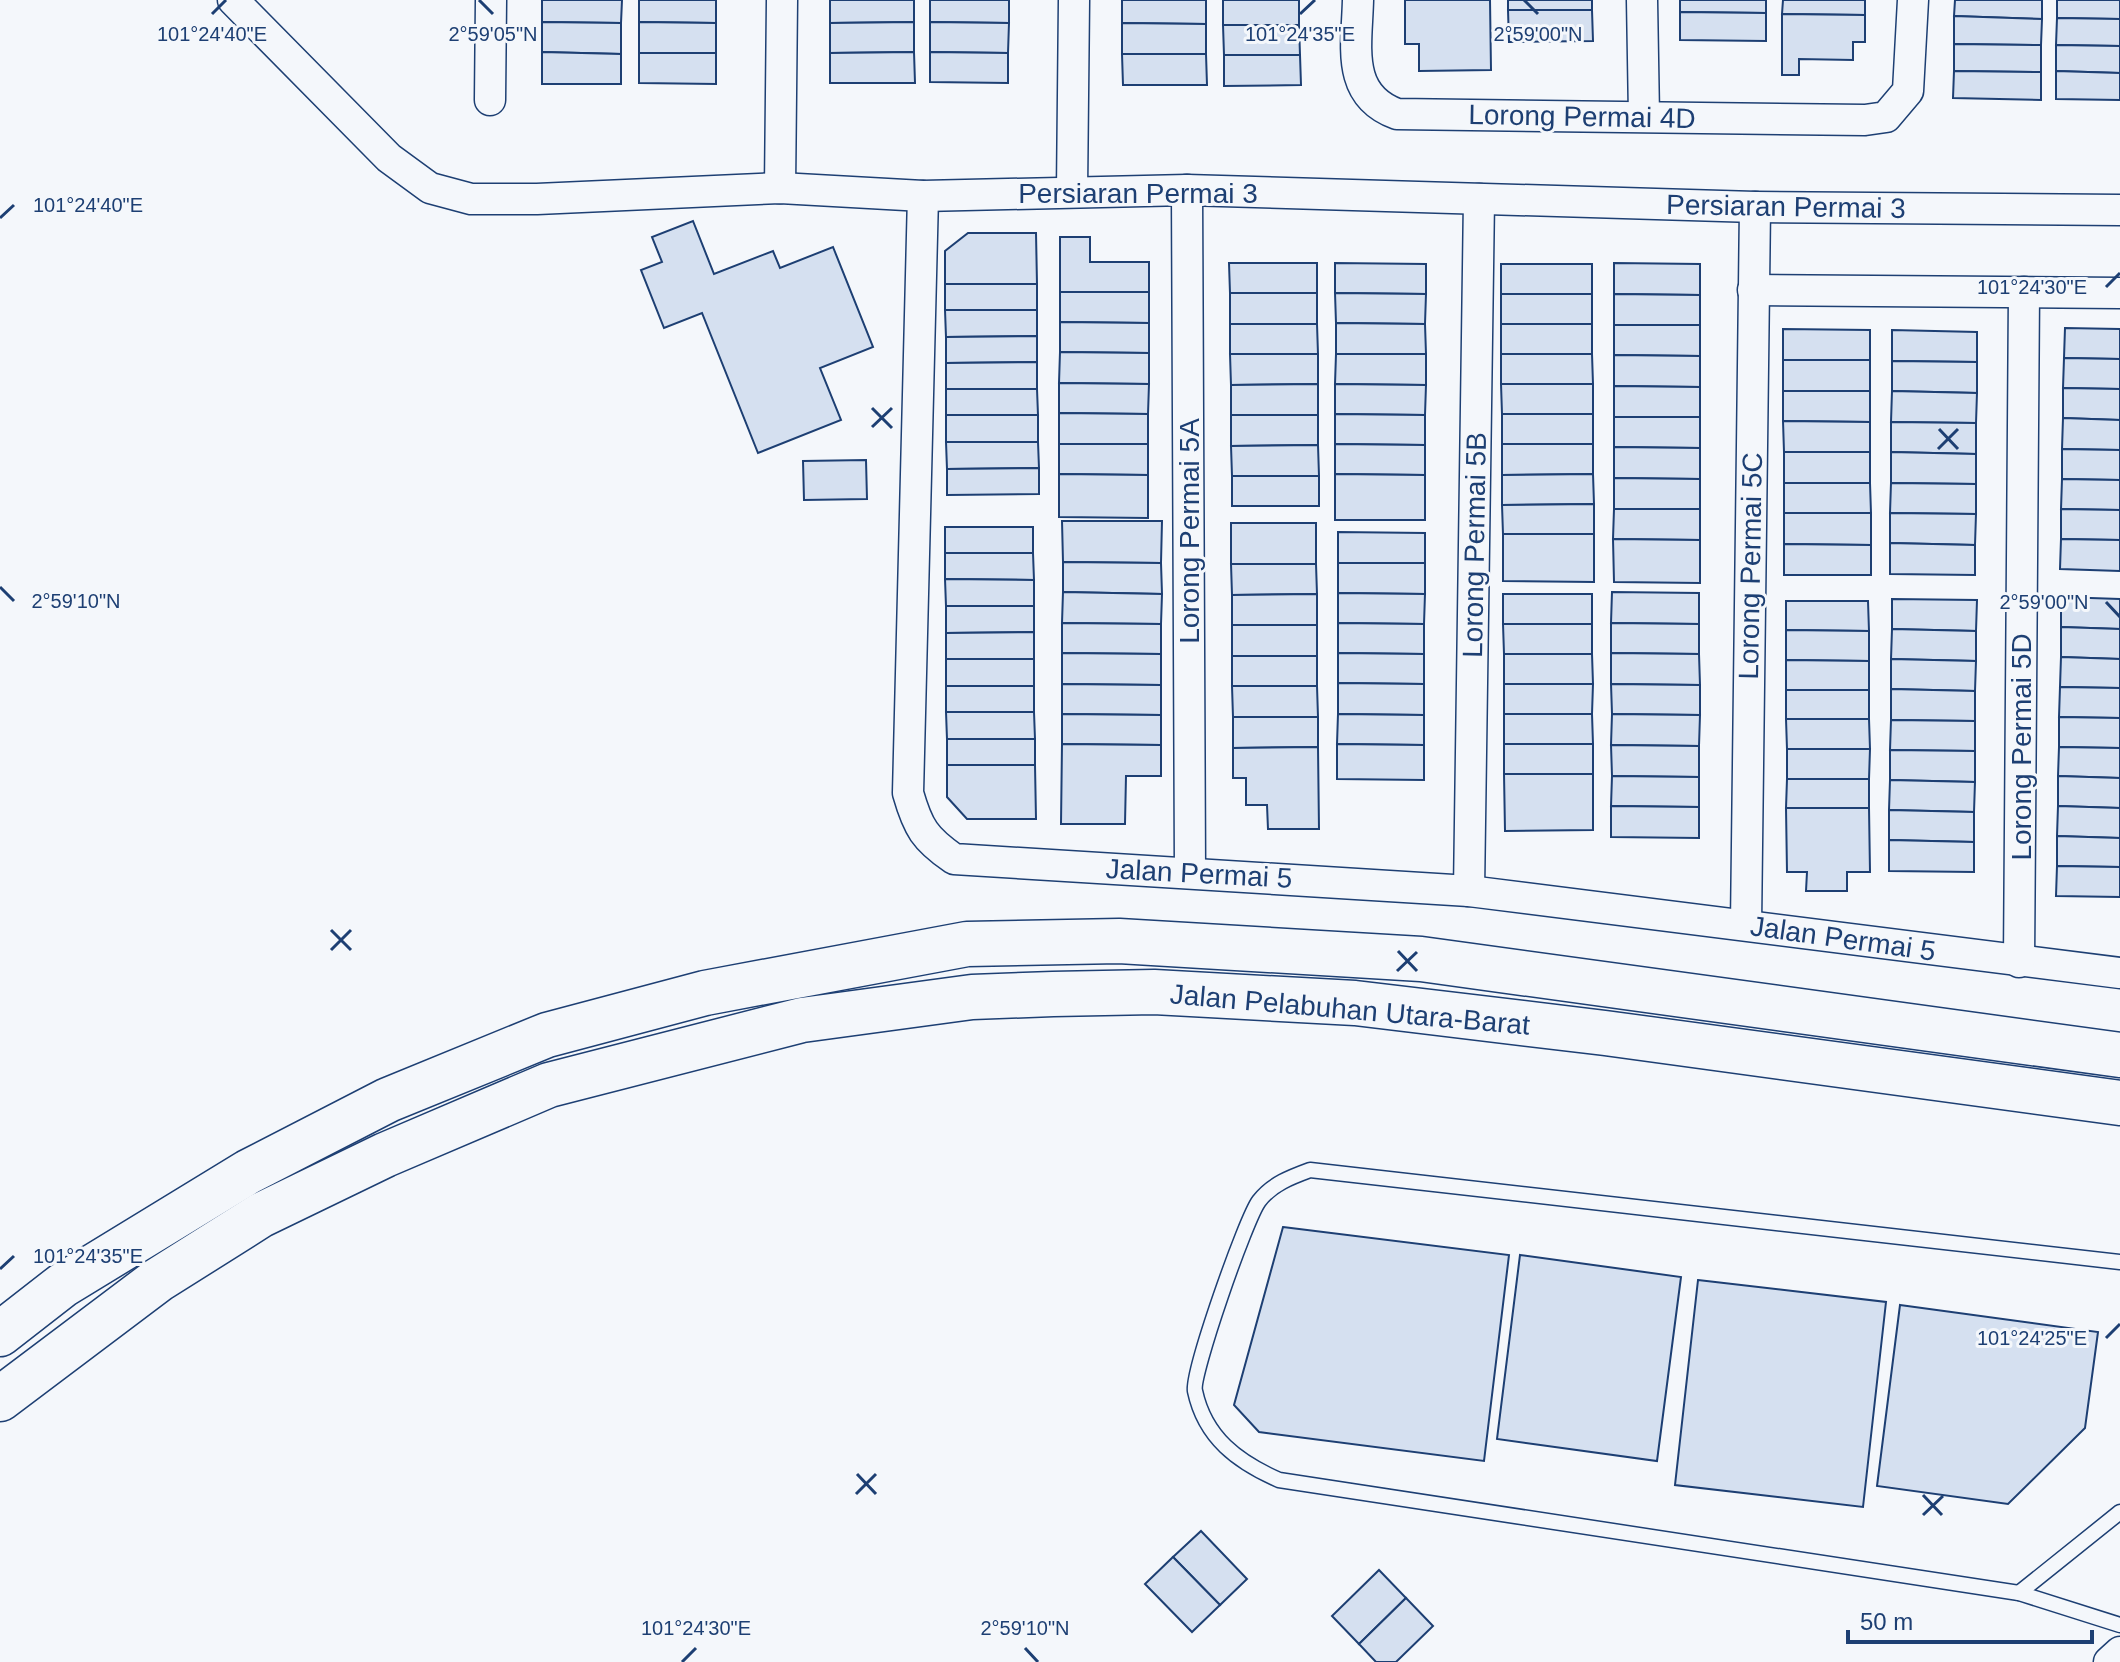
<svg xmlns="http://www.w3.org/2000/svg" width="2120" height="1662" font-family="Arial,sans-serif">
	<rect width="100%" height="100%" fill="#f4f7fb"/>
	<g fill="#d5e0f0" stroke="#1d3f73" stroke-width="2">
		<path d="M542,0H622L621,23L542,22Z"/>
		<path d="M639,0H716V23L639,22Z"/>
		<path d="M830,0H914V22L830,23Z"/>
		<path d="M930,0H1009V23L930,22Z"/>
		<path d="M1122,0H1206V24L1122,23Z"/>
		<rect x="1223" y="0" width="76" height="25"/>
		<path d="M1405,0H1490L1491,70L1419,71V44H1405Z"/>
		<rect x="1508" y="0" width="84" height="10"/>
		<path d="M1680,0H1766V13L1680,12Z"/>
		<path d="M1783,0H1865V15L1782,14Z"/>
		<path d="M1955,0H2042V19L1954,16Z"/>
		<path d="M2057,0H2120V19L2057,18Z"/>
		<path d="M1508,10H1592L1593,41L1509,42Z"/>
		<path d="M1680,12L1766,13V41L1680,40Z"/>
		<path d="M1782,14L1865,15V42H1853V60L1799,59V75H1782Z"/>
		<path d="M1954,16L2042,19L2041,45L1954,44Z"/>
		<path d="M2057,18L2120,19V46L2056,45Z"/>
		<path d="M542,22L621,23V54L542,52Z"/>
		<path d="M639,22L716,23V53H639Z"/>
		<path d="M914,22V52L830,53V23Z"/>
		<path d="M930,22L1009,23L1008,53L930,52Z"/>
		<path d="M1122,23L1206,24V54H1122Z"/>
		<path d="M1223,25H1299L1300,55H1224Z"/>
		<path d="M1954,44L2041,45V72L1954,71Z"/>
		<path d="M2056,45L2120,46V73L2056,71Z"/>
		<path d="M542,52L621,54V84H542Z"/>
		<path d="M914,52L915,83H830V53Z"/>
		<path d="M930,52L1008,53V83L930,82Z"/>
		<path d="M639,53H716V84L639,83Z"/>
		<path d="M1122,54H1206L1207,85H1123Z"/>
		<path d="M1224,55H1300L1301,85L1224,86Z"/>
		<path d="M1954,71L2041,72V100L1953,98Z"/>
		<path d="M2056,71L2120,73V100L2056,99Z"/>
		<path d="M693,221L714,274L773,251L780,268L833,247L873,347L820,368L841,420L758,453L702,313L664,328L641,270L662,262L652,237Z"/>
		<path d="M968,233H1036L1037,284H945V251Z"/>
		<path d="M1060,237H1090V262H1149V292H1060Z"/>
		<path d="M1229,263H1317V293H1230Z"/>
		<path d="M1335,263L1426,264V294L1335,293Z"/>
		<path d="M1614,263L1700,264V295L1614,294Z"/>
		<rect x="1501" y="264" width="91" height="30"/>
		<rect x="945" y="284" width="92" height="26"/>
		<path d="M1060,292H1149V323L1060,322Z"/>
		<rect x="1230" y="293" width="87" height="31"/>
		<path d="M1335,293L1426,294L1425,324L1336,323Z"/>
		<rect x="1501" y="294" width="91" height="30"/>
		<path d="M1614,294L1700,295V325H1614Z"/>
		<path d="M945,310H1037V336L946,337Z"/>
		<path d="M1060,322L1149,323V353L1060,352Z"/>
		<path d="M1336,323L1425,324L1426,354H1336Z"/>
		<path d="M1230,324H1317L1318,354H1230Z"/>
		<rect x="1501" y="324" width="91" height="30"/>
		<path d="M1614,325H1700V356L1614,355Z"/>
		<path d="M2065,328L2120,329V359L2064,358Z"/>
		<path d="M1783,329L1870,330V360H1783Z"/>
		<path d="M1892,330L1977,332V362L1892,361Z"/>
		<path d="M1037,336V362L946,363V337Z"/>
		<path d="M1060,352L1149,353V384L1059,383Z"/>
		<path d="M1230,354H1318V384L1231,385Z"/>
		<path d="M1336,354H1426V385L1335,384Z"/>
		<path d="M1501,354H1592L1593,384H1501Z"/>
		<path d="M1614,355L1700,356V387L1614,386Z"/>
		<path d="M2064,358L2120,359V389L2063,388Z"/>
		<rect x="1783" y="360" width="87" height="31"/>
		<path d="M1892,361L1977,362V393L1892,391Z"/>
		<path d="M1037,362V389H946V363Z"/>
		<path d="M1059,383L1149,384L1148,414L1059,413Z"/>
		<path d="M1318,384V415H1231V385Z"/>
		<path d="M1335,384L1426,385L1425,415L1335,414Z"/>
		<path d="M1501,384H1593V414H1502Z"/>
		<path d="M1614,386L1700,387V417H1614Z"/>
		<path d="M2063,388L2120,389V420L2063,418Z"/>
		<path d="M946,389H1037L1038,415H946Z"/>
		<path d="M1783,391H1870V422L1783,421Z"/>
		<path d="M1892,391L1977,393L1976,423L1891,422Z"/>
		<path d="M1059,413L1148,414V444H1059Z"/>
		<path d="M1335,414L1425,415V445L1335,444Z"/>
		<rect x="1502" y="414" width="91" height="30"/>
		<rect x="946" y="415" width="92" height="27"/>
		<path d="M1231,415H1318V445L1231,446Z"/>
		<path d="M1614,417H1700V448L1614,447Z"/>
		<path d="M2063,418L2120,420V450L2062,449Z"/>
		<path d="M1783,421L1870,422V452H1784Z"/>
		<path d="M1891,422L1976,423V454L1891,452Z"/>
		<path d="M946,442H1038L1039,468L947,469Z"/>
		<path d="M1059,444H1148V475L1059,474Z"/>
		<path d="M1335,444L1425,445V475L1335,474Z"/>
		<path d="M1502,444H1593V474L1502,475Z"/>
		<path d="M1318,445L1319,476H1232L1231,446Z"/>
		<path d="M1614,447L1700,448V479L1614,478Z"/>
		<path d="M2062,449L2120,450V480L2062,479Z"/>
		<rect x="1784" y="452" width="86" height="31"/>
		<path d="M1891,452L1976,454V484L1891,483Z"/>
		<path d="M866,460L867,499L804,500L803,461Z"/>
		<path d="M1039,468V494L947,495V469Z"/>
		<path d="M1059,474L1148,475V518L1059,517Z"/>
		<path d="M1335,474L1425,475V520H1335Z"/>
		<path d="M1593,474L1594,504L1502,505V475Z"/>
		<rect x="1232" y="476" width="87" height="30"/>
		<path d="M1614,478L1700,479V509H1614Z"/>
		<path d="M2062,479L2120,480V510L2061,509Z"/>
		<path d="M1784,483H1870L1871,513H1784Z"/>
		<path d="M1891,483L1976,484V514L1890,513Z"/>
		<path d="M1594,504V534H1503L1502,505Z"/>
		<path d="M1614,509H1700V540L1613,539Z"/>
		<path d="M2061,509L2120,510V540L2061,539Z"/>
		<path d="M1784,513H1871V545L1784,544Z"/>
		<path d="M1890,513L1976,514L1975,545L1890,543Z"/>
		<path d="M1062,521H1162L1161,563L1063,562Z"/>
		<rect x="1231" y="523" width="85" height="41"/>
		<rect x="945" y="527" width="88" height="26"/>
		<path d="M1338,532L1425,533V563H1338Z"/>
		<path d="M1503,534H1594V582L1503,581Z"/>
		<path d="M1613,539L1700,540V583L1614,582Z"/>
		<path d="M2061,539L2120,540V571L2060,569Z"/>
		<path d="M1890,543L1975,545V575L1890,574Z"/>
		<path d="M1784,544L1871,545V575H1784Z"/>
		<path d="M945,553H1033L1034,580L945,579Z"/>
		<path d="M1063,562L1161,563L1162,594L1063,592Z"/>
		<path d="M1338,563H1425V594L1338,593Z"/>
		<path d="M1231,564H1316L1317,594L1232,595Z"/>
		<path d="M945,579L1034,580V606H946Z"/>
		<path d="M1063,592L1162,594L1161,624L1062,623Z"/>
		<path d="M1612,592L1699,593V624L1611,623Z"/>
		<path d="M1338,593L1425,594L1424,624L1338,623Z"/>
		<path d="M1317,594V625H1232V595Z"/>
		<rect x="1503" y="594" width="89" height="30"/>
		<path d="M2061,597L2120,599V629L2061,627Z"/>
		<path d="M1892,599L1977,600L1976,631L1892,629Z"/>
		<path d="M1786,601H1868L1869,631L1786,630Z"/>
		<path d="M946,606H1034V632L946,633Z"/>
		<path d="M1062,623L1161,624V654L1062,653Z"/>
		<path d="M1338,623L1424,624V654L1338,653Z"/>
		<path d="M1611,623L1699,624V654L1611,653Z"/>
		<path d="M1503,624H1592V654H1504Z"/>
		<rect x="1232" y="625" width="85" height="31"/>
		<path d="M2061,627L2120,629V659L2061,657Z"/>
		<path d="M1892,629L1976,631V661L1891,659Z"/>
		<path d="M1786,630L1869,631V661L1786,660Z"/>
		<path d="M1034,632V659H946V633Z"/>
		<path d="M1062,653L1161,654V685L1062,684Z"/>
		<path d="M1338,653L1424,654V684L1338,683Z"/>
		<path d="M1611,653L1699,654L1700,685L1611,684Z"/>
		<path d="M1504,654H1592L1593,684H1504Z"/>
		<rect x="1232" y="656" width="85" height="30"/>
		<path d="M2061,657L2120,659V688L2060,687Z"/>
		<rect x="946" y="659" width="88" height="27"/>
		<path d="M1891,659L1976,661L1975,691L1891,689Z"/>
		<path d="M1786,660L1869,661V690H1786Z"/>
		<path d="M1338,683L1424,684V715L1338,714Z"/>
		<path d="M1062,684L1161,685V715L1062,714Z"/>
		<path d="M1504,684H1593L1592,714H1504Z"/>
		<path d="M1611,684L1700,685V715L1612,714Z"/>
		<rect x="946" y="686" width="88" height="26"/>
		<path d="M1232,686H1317L1318,717H1233Z"/>
		<path d="M2060,687L2120,688V718L2059,717Z"/>
		<path d="M1891,689L1975,691V721L1891,720Z"/>
		<rect x="1786" y="690" width="83" height="29"/>
		<path d="M946,712H1034L1035,739H947Z"/>
		<path d="M1062,714L1161,715V745L1062,744Z"/>
		<path d="M1338,714L1424,715V745L1337,744Z"/>
		<path d="M1504,714H1592L1593,744H1504Z"/>
		<path d="M1612,714L1700,715L1699,746L1611,745Z"/>
		<path d="M1233,717H1318V747L1233,748Z"/>
		<path d="M2059,717L2120,718V748L2059,747Z"/>
		<path d="M1786,719H1869L1870,749H1787Z"/>
		<path d="M1891,720L1975,721V751L1890,750Z"/>
		<rect x="947" y="739" width="88" height="26"/>
		<path d="M1062,744L1161,745V776H1126L1125,824H1061Z"/>
		<path d="M1337,744L1424,745V780L1337,779Z"/>
		<rect x="1504" y="744" width="89" height="30"/>
		<path d="M1611,745L1699,746V777L1612,776Z"/>
		<path d="M1318,747L1319,829H1268L1267,805H1246V778H1233V748Z"/>
		<path d="M2059,747L2120,748V778L2058,776Z"/>
		<path d="M1787,749H1870L1869,779H1787Z"/>
		<path d="M1890,750L1975,751V782L1890,780Z"/>
		<path d="M947,765H1035L1036,819H967L947,797Z"/>
		<path d="M1504,774H1593V830L1505,831Z"/>
		<path d="M1612,776L1699,777V807L1611,806Z"/>
		<path d="M2058,776L2120,778V808L2058,806Z"/>
		<path d="M1787,779H1869V808H1786Z"/>
		<path d="M1890,780L1975,782L1974,812L1889,810Z"/>
		<path d="M1611,806L1699,807V838L1611,837Z"/>
		<path d="M2058,806L2120,808V838L2057,836Z"/>
		<path d="M1786,808H1869L1870,872H1847V891H1806L1807,872H1787Z"/>
		<path d="M1889,810L1974,812V842L1889,840Z"/>
		<path d="M2057,836L2120,838V867L2057,866Z"/>
		<path d="M1889,840L1974,842V872L1889,871Z"/>
		<path d="M2057,866L2120,867V897L2056,896Z"/>
		<path d="M1283,1227L1509,1255L1484,1461L1259,1432L1234,1405Z"/>
		<path d="M1520,1255L1681,1277L1657,1461L1497,1439Z"/>
		<path d="M1698,1280L1886,1302L1863,1507L1675,1485Z"/>
		<path d="M1900,1305L2098,1332L2085,1428L2008,1504L1877,1486Z"/>
		<path d="M1201,1531L1247,1579L1220,1605L1173,1557Z"/>
		<path d="M1173,1557L1220,1605L1192,1632L1145,1584Z"/>
		<path d="M1379,1570L1406,1598L1359,1644L1332,1616Z"/>
		<path d="M1406,1598L1433,1626L1396,1662H1376L1359,1644Z"/>
	</g>
	<g fill="none" stroke-linecap="round" stroke-linejoin="round">
		<defs>
			<g id="service">
				<path d="M2120,1262L1310,1170C1291,1177 1272,1184 1259,1201C1246,1218 1191,1375 1195,1391C1205,1438 1238,1462 1279,1480L2019,1593L2120,1625"/>
				<path d="M2019,1593L2120,1512"/>
			</g>
			<g id="minor">
				<path d="M233,0L389,158L430,188L471,199H537L780,188L923,196L1187,190L1755,207L2120,210"/>
				<path d="M1358,0C1357,45 1345,95 1397,114L1865,120L1886,117L1908,91L1913,0"/>
				<path d="M1642,0L1644,116"/>
				<path d="M490,100L491,0"/>
				<path d="M780,188L782,0"/>
				<path d="M1187,190L1190,871"/>
				<path d="M1072,191L1074,0"/>
				<path d="M923,196L908,793C918,828 925,839 954,859L1469,891L2120,973"/>
				<path d="M1753,290L2120,293"/>
				<path d="M1469,891L1479,199"/>
				<path d="M1746,925L1755,207"/>
				<path d="M2019,962L2024,292"/>
				<path d="M2109,1662L2120,1652"/>
			</g>
			<g id="primary">
				<path d="M0,1334L63,1285L248,1172L388,1100L547,1035L705,993L967,944L1119,941L1421,959L2120,1055"/>
				<path d="M0,1399L158,1280L261,1215L385,1155L549,1085L802,1020L972,997L1053,994L1154,992L1355,1003L1605,1033L2120,1103"/>
			</g>
		</defs>
		<use href="#service" stroke="#1d3f73" stroke-width="17"/>
		<use href="#minor" stroke="#1d3f73" stroke-width="33"/>
		<use href="#primary" stroke="#1d3f73" stroke-width="47"/>
		<use href="#service" stroke="#f4f7fb" stroke-width="14"/>
		<use href="#minor" stroke="#f4f7fb" stroke-width="30"/>
		<use href="#primary" stroke="#f4f7fb" stroke-width="44"/>
	</g>
	<path fill="none" stroke="#1d3f73" stroke-width="3" d="M479,0L493,14M1524,0L1538,14M212,14L226,0M1300,14L1315,0M0,218L14,205M2106,287L2120,273M872,408L892,428M872,427L892,408M1939,429L1958,449M1938,449L1958,429M0,587L14,601M2106,602L2120,617M331,930L351,950M331,950L351,930M1398,951L1417,971M1397,971L1417,952M0,1269L14,1256M2106,1338L2120,1324M857,1474L876,1494M856,1494L876,1474M1923,1495L1942,1515M1923,1515L1943,1496M1025,1648L1038,1662M682,1662L696,1648"/>
	<g text-anchor="middle" stroke-width="6" stroke-linejoin="round" paint-order="stroke">
		<g font-size="28" fill="#1d3f73" stroke="#f4f7fb">
			<text transform="translate(1582 116) rotate(1)" y="10">Lorong Permai 4D</text>
			<text x="1138" y="203">Persiaran Permai 3</text>
			<text transform="translate(1786 206) rotate(1)" y="10">Persiaran Permai 3</text>
			<text transform="translate(1189 531) rotate(-90)" y="10">Lorong Permai 5A</text>
			<text transform="translate(1474 545) rotate(-89)" y="10">Lorong Permai 5B</text>
			<text transform="translate(1750 566) rotate(-89)" y="10">Lorong Permai 5C</text>
			<text transform="translate(2021 747) rotate(-90)" y="10">Lorong Permai 5D</text>
			<text transform="translate(1199 873) rotate(3)" y="10">Jalan Permai 5</text>
			<text transform="translate(1843 938) rotate(8)" y="10">Jalan Permai 5</text>
			<text transform="translate(1350 1009) rotate(5)" y="10">Jalan Pelabuhan Utara-Barat</text>
		</g>
	</g>
	<g font-size="20" text-anchor="middle" fill="#1d3f73" stroke="#f4f7fb" stroke-width="6" stroke-linejoin="round" paint-order="stroke">
		<text x="212" y="41">101°24'40"E</text>
		<text x="1300" y="41">101°24'35"E</text>
		<text x="493" y="41">2°59'05"N</text>
		<text x="1538" y="41">2°59'00"N</text>
		<text x="88" y="212">101°24'40"E</text>
		<text x="2032" y="294">101°24'30"E</text>
		<text x="76" y="608">2°59'10"N</text>
		<text x="2044" y="609">2°59'00"N</text>
		<text x="88" y="1263">101°24'35"E</text>
		<text x="2032" y="1345">101°24'25"E</text>
		<text x="1025" y="1635">2°59'10"N</text>
		<text x="696" y="1635">101°24'30"E</text>
	</g>
	<path d="M1848 1630v12h244v-12" fill="none" stroke="#1d3f73" stroke-width="4"/>
	<text x="1860" y="1630" font-size="24" fill="#1d3f73" stroke="#f4f7fb" stroke-width="6" paint-order="stroke">50 m</text>
</svg>
